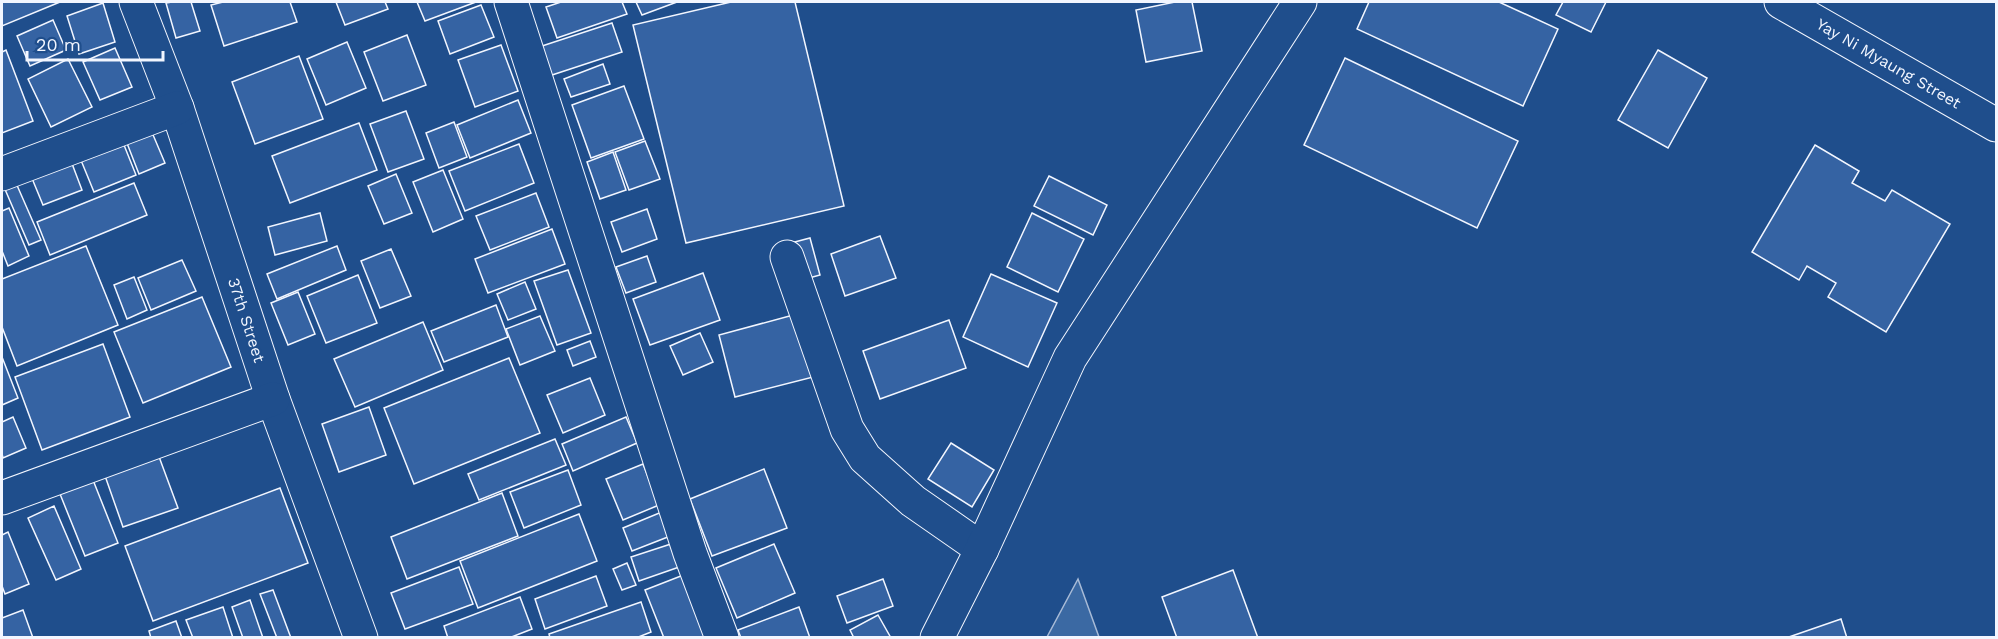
<svg xmlns="http://www.w3.org/2000/svg" width="1998" height="639" font-family="'Work Sans',sans-serif">
	<rect width="100%" height="100%" fill="#1f4e8c"/>
	<path fill="#3b69a3" stroke="#a8bbd7" stroke-width="1.5" d="M1078,579L1099,637H1047Z"/>
	<g fill="#3563a3" stroke="#f2f6ff" stroke-width="1.5">
		<path d="M2,2H60L2,26Z"/>
		<path d="M172,2H191L200,31L176,38L166,3Z"/>
		<path d="M223,2H290L297,22L224,46L211,5Z"/>
		<path d="M336,2H385L388,9L345,25Z"/>
		<path d="M417,2H476L425,21Z"/>
		<path d="M561,2H622L627,14L557,38L546,7Z"/>
		<path d="M636,2H677L642,15Z"/>
		<path d="M731,2H795L844,206L686,243L633,25Z"/>
		<path d="M1175,2H1192L1202,51L1146,62L1136,10Z"/>
		<path d="M1369,2H1499L1558,29L1523,106L1357,29Z"/>
		<path d="M1563,2H1606L1591,32L1556,15Z"/>
		<path d="M103,3L115,42L79,54L67,16Z"/>
		<path d="M481,5L494,37L450,54L438,21Z"/>
		<path d="M53,20L66,50L30,66L17,36Z"/>
		<path d="M612,23L622,52L549,76L539,47Z"/>
		<path d="M407,35L426,85L383,101L364,52Z"/>
		<path d="M347,42L366,88L326,105L307,59Z"/>
		<path d="M501,45L518,91L475,107L458,60Z"/>
		<path d="M115,48L132,87L100,100L83,62Z"/>
		<path d="M6,50L33,121L2,133V52Z"/>
		<path d="M1658,50L1707,78L1668,148L1618,120Z"/>
		<path d="M299,56L323,119L255,144L232,82Z"/>
		<path d="M1345,58L1518,141L1477,228L1304,145Z"/>
		<path d="M68,59L92,107L51,127L28,79Z"/>
		<path d="M603,64L610,84L571,97L564,79Z"/>
		<path d="M624,86L644,139L591,158L572,105Z"/>
		<path d="M518,100L531,133L470,158L457,125Z"/>
		<path d="M406,111L424,159L388,172L370,124Z"/>
		<path d="M454,122L467,157L439,168L426,133Z"/>
		<path d="M148,123L165,163L139,174L123,133Z"/>
		<path d="M359,123L377,170L290,203L272,156Z"/>
		<path d="M120,135L136,175L94,192L78,153Z"/>
		<path d="M645,141L660,179L629,190L615,152Z"/>
		<path d="M519,144L534,183L465,211L449,171Z"/>
		<path d="M1815,145L1859,171L1852,183L1885,201L1892,190L1950,224L1886,332L1828,297L1836,283L1807,266L1799,280L1752,252Z"/>
		<path d="M613,152L626,190L600,199L587,162Z"/>
		<path d="M71,161L82,190L43,205L31,176Z"/>
		<path d="M443,170L463,219L433,232L413,182Z"/>
		<path d="M396,174L412,213L384,224L368,186Z"/>
		<path d="M1049,176L1107,205L1093,235L1034,206Z"/>
		<path d="M16,183L41,240L29,245L4,187Z"/>
		<path d="M134,183L147,215L50,255L37,222Z"/>
		<path d="M536,193L549,227L490,250L476,216Z"/>
		<path d="M9,208L29,256L8,266L2,251V211Z"/>
		<path d="M647,209L657,239L622,252L611,222Z"/>
		<path d="M320,213L327,241L275,255L268,227Z"/>
		<path d="M1032,213L1084,239L1058,292L1007,267Z"/>
		<path d="M552,229L565,264L488,293L475,259Z"/>
		<path d="M880,236L896,278L845,296L831,254Z"/>
		<path d="M810,238L820,275L798,281L787,244Z"/>
		<path d="M86,246L118,325L17,366L2,327V279Z"/>
		<path d="M337,246L346,270L277,299L267,274Z"/>
		<path d="M391,249L411,296L380,308L361,261Z"/>
		<path d="M647,256L656,282L626,293L616,267Z"/>
		<path d="M182,260L196,291L151,310L138,278Z"/>
		<path d="M568,270L591,333L557,345L534,281Z"/>
		<path d="M703,273L720,320L650,345L633,299Z"/>
		<path d="M991,274L1057,303L1028,367L963,337Z"/>
		<path d="M358,275L377,323L326,343L307,296Z"/>
		<path d="M134,277L147,310L127,319L114,285Z"/>
		<path d="M525,282L536,309L508,320L497,294Z"/>
		<path d="M298,292L315,334L288,345L271,303Z"/>
		<path d="M202,297L231,367L143,403L114,332Z"/>
		<path d="M496,305L508,337L444,362L431,331Z"/>
		<path d="M808,311L825,374L735,397L719,335Z"/>
		<path d="M540,316L555,351L520,365L506,329Z"/>
		<path d="M949,320L966,368L880,399L863,351Z"/>
		<path d="M423,322L443,370L355,407L334,359Z"/>
		<path d="M700,333L713,362L683,375L670,346Z"/>
		<path d="M590,341L596,357L573,366L567,350Z"/>
		<path d="M103,344L130,417L42,450L15,377Z"/>
		<path d="M2,357L18,398L2,405Z"/>
		<path d="M509,358L540,433L414,484L384,408Z"/>
		<path d="M590,378L605,415L563,433L547,395Z"/>
		<path d="M369,407L386,455L339,472L322,424Z"/>
		<path d="M13,417L26,448L3,458L2,454V422Z"/>
		<path d="M626,417L637,443L573,471L562,444Z"/>
		<path d="M555,439L566,465L479,500L468,474Z"/>
		<path d="M951,443L994,470L972,507L928,479Z"/>
		<path d="M158,454L178,508L123,527L104,473Z"/>
		<path d="M643,464L659,505L623,520L606,479Z"/>
		<path d="M764,469L787,528L712,556L690,499Z"/>
		<path d="M568,470L581,505L524,528L510,492Z"/>
		<path d="M93,480L118,543L85,556L60,494Z"/>
		<path d="M280,488L308,563L153,621L125,546Z"/>
		<path d="M502,493L518,536L407,579L391,537Z"/>
		<path d="M54,506L81,569L56,580L28,518Z"/>
		<path d="M669,509L678,533L632,551L623,528Z"/>
		<path d="M579,514L597,561L478,608L460,561Z"/>
		<path d="M8,532L29,584L5,594L2,586V535Z"/>
		<path d="M677,542L685,565L639,581L631,557Z"/>
		<path d="M774,544L795,593L737,618L716,568Z"/>
		<path d="M627,563L636,585L622,590L613,569Z"/>
		<path d="M459,567L473,604L405,629L391,593Z"/>
		<path d="M1233,570L1258,638H1177L1162,597Z"/>
		<path d="M686,574L711,638H664L645,590Z"/>
		<path d="M596,576L607,606L545,629L535,599Z"/>
		<path d="M883,579L893,606L847,623L837,596Z"/>
		<path d="M273,590L291,638H277L260,594Z"/>
		<path d="M520,597L532,629L509,638H448L444,626Z"/>
		<path d="M250,600L263,638H243L232,607Z"/>
		<path d="M641,602L651,632L636,638H550L549,634Z"/>
		<path d="M223,607L233,638H193L186,620Z"/>
		<path d="M799,607L810,638H741L738,630Z"/>
		<path d="M23,610L33,638H2V618Z"/>
		<path d="M878,615L891,638H854L850,630Z"/>
		<path d="M1841,619L1847,638H1786Z"/>
		<path d="M176,621L182,638H151L149,631Z"/>
	</g>
	<g fill="none" stroke-linecap="round" stroke-linejoin="round">
		<defs>
			<g id="street">
				<path d="M136,2L177,108L273,399L361,638"/>
				<path d="M511,2L690,553L722,638"/>
				<path d="M1781,2L1996,125"/>
				<path d="M2,174L177,108"/>
				<path d="M787,257L847,429L865,458L913,501L982,549"/>
				<path d="M2,498L273,399"/>
				<path d="M937,638L982,549L1070,358L1300,2"/>
			</g>
		</defs>
		<use href="#street" stroke="#f2f6ff" stroke-width="35"/>
		<use href="#street" stroke="#1f4e8c" stroke-width="33"/>
	</g>
	<g text-anchor="middle" stroke-width="4.5" stroke-linejoin="round" paint-order="stroke">
		<g font-size="16" fill="#f2f6ff" stroke="#1f4e8c">
			<text transform="translate(1889 63) rotate(30)" y="6">Yay Ni Myaung Street</text>
			<text transform="translate(247 320) rotate(72)" y="6">37th Street</text>
		</g>
	</g>
	<rect width="1998" height="639" fill="none" stroke="#f2f6ff" stroke-width="6"/>
	<path d="M27 51v9h136v-9" fill="none" stroke="#f2f6ff" stroke-width="3"/>
	<text x="36" y="51" font-size="18" fill="#f2f6ff" stroke="#1f4e8c" stroke-width="4.5" paint-order="stroke">20 m</text>
</svg>
